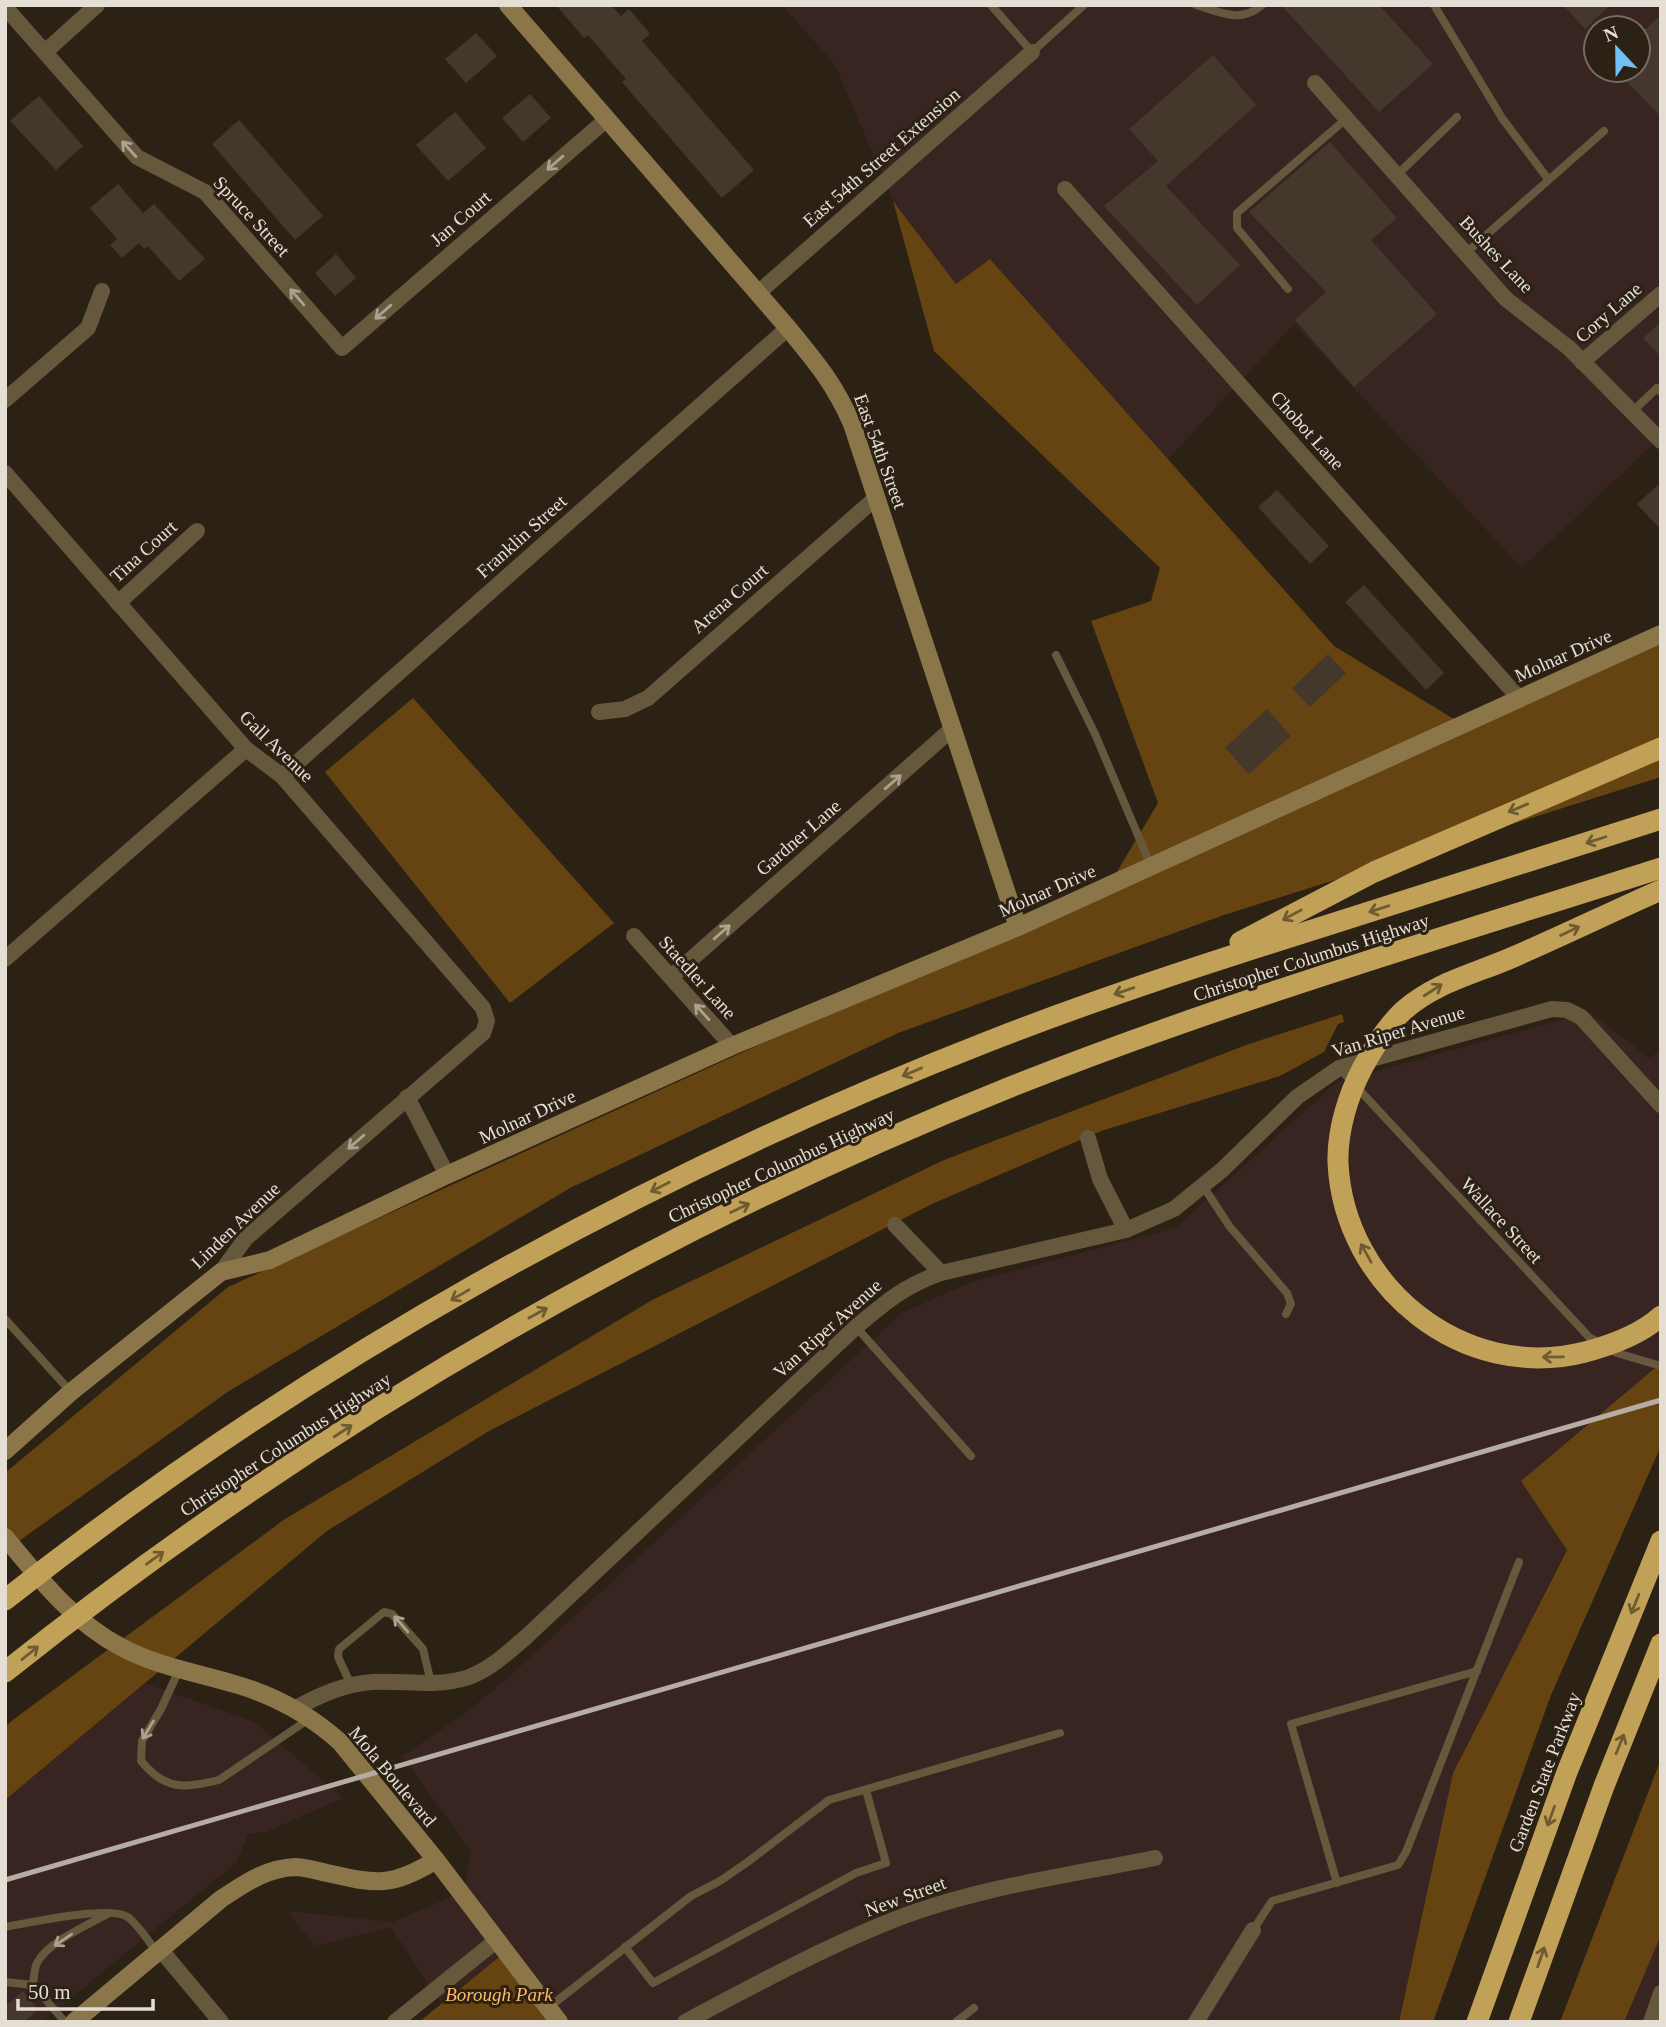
<svg xmlns="http://www.w3.org/2000/svg" width="1666" height="2027" font-family="'Times New Roman',serif">
	<rect width="100%" height="100%" fill="#2b2114"/>
	<g fill="#382522" fill-rule="evenodd">
		<path d="M782,5H1661V437L1522,568L1294,324L1167,460L991,260L956,284L893,201L835,65ZM1596,28H1638V70H1596Z"/>
		<path d="M1590,1012L1649,1058L1661,1050V1363L1453,1773L1399,2022H556L504,1953L441,2003L391,1927L315,1946L287,1911L393,1922L464,1891L471,1851L402,1756L463,1715L509,1677L903,1312L972,1282L1175,1228L1337,1082Z"/>
		<path d="M145,1683L255,1722L343,1798L266,1832L248,1834L237,1862L42,2022H5V1800Z"/>
		<path d="M1661,1935V2022H1624Z"/>
	</g>
	<g fill="#664412">
		<path d="M893,201L956,284L990,259L1334,646L1462,724L1661,629V777L1224,915L898,1033L570,1188L229,1391L5,1551V1473L228,1287L1109,885L1158,803L1091,621L1151,601L1160,568L934,351Z"/>
		<path d="M413,698L614,923L510,1003L325,772Z"/>
		<path d="M1342,1014L1344,1022L1338,1024L1324,1052L1280,1076L1101,1131L932,1204L489,1431L327,1531L5,1800V1727L14,1719L285,1519L654,1299L944,1160L1249,1044Z"/>
		<path d="M1661,1363V1446L1551,1695L1433,2022H1399L1453,1773L1567,1550L1521,1481Z"/>
		<path d="M1661,1759V1935L1624,2022H1560Z"/>
		<path d="M504,1953L556,2022H419Z"/>
	</g>
	<g fill="#43382b">
		<path d="M556,5H611L621,16L629,9L650,34L642,41L754,170L722,198L622,82L626,79L588,35L584,38Z"/>
		<path d="M1281,5H1379L1433,64L1379,112Z"/>
		<path d="M1563,5H1610L1585,29Z"/>
		<path d="M1661,15V117L1616,70H1638V36Z"/>
		<path d="M476,33L497,56L466,83L445,59Z"/>
		<path d="M1213,55L1256,105L1166,186L1240,265L1197,305L1104,206L1158,161L1129,129Z"/>
		<path d="M530,94L551,118L523,142L502,118Z"/>
		<path d="M39,96L83,146L56,170L10,121Z"/>
		<path d="M455,112L486,148L448,181L416,145Z"/>
		<path d="M239,120L323,216L295,240L212,144Z"/>
		<path d="M1330,142L1397,218L1371,240L1437,314L1354,387L1295,320L1326,292L1249,212Z"/>
		<path d="M118,184L143,213L154,204L205,259L179,281L148,246L144,249L139,243L122,258L110,245L117,239L90,208Z"/>
		<path d="M336,254L356,278L335,296L315,273Z"/>
		<path d="M1661,322V357L1643,338Z"/>
		<path d="M1661,482V530L1637,504Z"/>
		<path d="M1277,490L1329,546L1310,564L1258,507Z"/>
		<path d="M1364,585L1444,673L1426,690L1345,602Z"/>
		<path d="M1328,654L1346,673L1310,707L1292,688Z"/>
		<path d="M1267,709L1291,736L1249,774L1225,748Z"/>
		<path d="M23,1991L38,2010L24,2022H5V2006Z"/>
	</g>
	<g fill="none" stroke-linecap="round" stroke-linejoin="round">
		<g stroke="#65583c" stroke-width="8">
			<path d="M991,5L1032,52L1084,5"/>
			<path d="M1196,5C1220,12 1241,24 1262,5"/>
			<path d="M1434,5L1502,118L1548,179"/>
			<path d="M1397,175L1457,117"/>
			<path d="M1466,253L1604,131"/>
			<path d="M1288,289L1237,228V213L1347,118"/>
			<path d="M1632,412L1657,388L1661,392"/>
			<path d="M1056,655L1095,734L1151,866"/>
			<path d="M1339,1068L1589,1337L1617,1353L1661,1366"/>
			<path d="M1203,1186L1230,1227L1287,1293L1291,1304L1286,1314"/>
			<path d="M5,1319L71,1392"/>
			<path d="M856,1327L971,1456"/>
			<path d="M179,1670L161,1709L142,1741L141,1761C165,1790 184,1789 219,1780L309,1719"/>
			<path d="M351,1685L338,1657L339,1649L384,1612L392,1614L423,1649L431,1683"/>
			<path d="M1337,1883L1291,1724L1477,1671"/>
			<path d="M5,1927C28,1923 113,1904 129,1918C140,1927 148,1941 157,1952"/>
			<path d="M1253,1930L1272,1901L1398,1865L1406,1852L1519,1562"/>
			<path d="M625,1947L653,1983L856,1873L886,1863L866,1790"/>
			<path d="M5,1982L33,1985L65,2022"/>
			<path d="M33,1985C34,1978 34,1969 37,1963C47,1942 90,1924 109,1913"/>
			<path d="M548,2008L691,1896L720,1881L749,1861L829,1800L1060,1733"/>
			<path d="M956,2022L974,2008"/>
		</g>
		<g stroke="#65583c" stroke-width="16">
			<path d="M5,7L137,157L205,192L342,348L607,119"/>
			<path d="M45,52L97,5"/>
			<path d="M1315,83L1506,299L1569,348L1661,441"/>
			<path d="M1065,189L1519,698"/>
			<path d="M758,293L1032,52"/>
			<path d="M1582,362L1661,294"/>
			<path d="M5,400L88,328L102,291"/>
			<path d="M5,473L246,749L282,776L483,1008L487,1021L483,1033L246,1238L221,1272"/>
			<path d="M118,603L197,531"/>
			<path d="M599,712L625,709L648,698L877,497"/>
			<path d="M282,776L788,328"/>
			<path d="M634,936L732,1046"/>
			<path d="M5,959L246,749"/>
			<path d="M671,977L953,728"/>
			<path d="M407,1097L447,1175"/>
			<path d="M1088,1138L1100,1179L1126,1230"/>
			<path d="M895,1225L941,1273"/>
			<path d="M296,1708C320,1695 344,1684 372,1682C404,1680 437,1688 469,1677C491,1669 508,1652 526,1637L856,1327C886,1302 904,1286 941,1273L1126,1230L1174,1209L1222,1170L1297,1097L1339,1068L1552,1009L1567,1010L1581,1017L1661,1105"/>
			<path d="M160,1949L221,2022"/>
			<path d="M395,2022L497,1940"/>
			<path d="M685,2022C751,1987 817,1951 886,1923C971,1888 1066,1876 1155,1858"/>
			<path d="M1196,2022L1253,1930"/>
			<path d="M1651,2022L1661,1993"/>
		</g>
		<g stroke="#8a7648" stroke-width="18">
			<path d="M508,5L788,328C816,362 834,383 852,424L1018,927"/>
			<path d="M5,1451L71,1392L221,1272L270,1260L447,1175L732,1046L1018,927L1661,634"/>
			<path d="M5,1537C39,1578 73,1622 121,1647C158,1667 199,1673 238,1685C278,1697 310,1715 340,1742L436,1860L559,2022"/>
			<path d="M74,2022L221,1899C244,1884 266,1868 295,1867C305,1867 317,1871 327,1873C376,1884 391,1888 436,1860"/>
		</g>
		<g stroke="#c1a157" stroke-width="21">
			<path d="M1661,890C1611,912 1562,936 1511,958C1474,974 1434,983 1403,1011C1386,1027 1374,1047 1363,1067C1348,1095 1337,1131 1338,1163C1344,1287 1464,1383 1585,1352C1612,1345 1640,1335 1661,1316"/>
			<path d="M1240,942L1374,872L1661,748"/>
			<path d="M5,1600C302,1365 640,1177 992,1040C1102,997 1214,961 1325,926C1437,890 1549,854 1661,819"/>
			<path d="M5,1672C309,1430 647,1233 1008,1088C1221,1003 1442,938 1661,868"/>
			<path d="M1477,2022L1567,1772L1661,1541"/>
			<path d="M1519,2022L1604,1786L1661,1644"/>
		</g>
		<path stroke="#b5ada3" stroke-width="5" d="M5,1880L1661,1400"/>
	</g>
	<defs><path id="oneway-shaft" d="M-6 0H5M1.5-3L5.5 0L1.5 3" fill="none" stroke-width="1.6" stroke-linecap="round" stroke-linejoin="round" transform="scale(1.75)"/></defs>
	<g stroke="#aba290">
		<use href="#oneway-shaft" transform="translate(129 149) rotate(-132)"/>
		<use href="#oneway-shaft" transform="translate(555 163) rotate(139)"/>
		<use href="#oneway-shaft" transform="translate(297 297) rotate(-131)"/>
		<use href="#oneway-shaft" transform="translate(383 312) rotate(139)"/>
		<use href="#oneway-shaft" transform="translate(893 782) rotate(-41)"/>
		<use href="#oneway-shaft" transform="translate(722 932) rotate(-41)"/>
		<use href="#oneway-shaft" transform="translate(702 1012) rotate(-132)"/>
		<use href="#oneway-shaft" transform="translate(356 1142) rotate(139)"/>
		<use href="#oneway-shaft" transform="translate(401 1624) rotate(-131)"/>
		<use href="#oneway-shaft" transform="translate(148 1730) rotate(121)"/>
		<use href="#oneway-shaft" transform="translate(63 1940) rotate(146)"/>
	</g>
	<g stroke="#6e5b32">
		<use href="#oneway-shaft" transform="translate(1518 808) rotate(157)"/>
		<use href="#oneway-shaft" transform="translate(1596 840) rotate(162)"/>
		<use href="#oneway-shaft" transform="translate(1379 909) rotate(162)"/>
		<use href="#oneway-shaft" transform="translate(1292 915) rotate(152)"/>
		<use href="#oneway-shaft" transform="translate(1570 931) rotate(-25)"/>
		<use href="#oneway-shaft" transform="translate(1433 990) rotate(-33)"/>
		<use href="#oneway-shaft" transform="translate(1124 991) rotate(161)"/>
		<use href="#oneway-shaft" transform="translate(912 1072) rotate(157)"/>
		<use href="#oneway-shaft" transform="translate(660 1187) rotate(153)"/>
		<use href="#oneway-shaft" transform="translate(740 1208) rotate(-26)"/>
		<use href="#oneway-shaft" transform="translate(1366 1253) rotate(-119)"/>
		<use href="#oneway-shaft" transform="translate(460 1295) rotate(150)"/>
		<use href="#oneway-shaft" transform="translate(538 1313) rotate(-29)"/>
		<use href="#oneway-shaft" transform="translate(1553 1357) rotate(179)"/>
		<use href="#oneway-shaft" transform="translate(343 1431) rotate(-33)"/>
		<use href="#oneway-shaft" transform="translate(155 1558) rotate(-36)"/>
		<use href="#oneway-shaft" transform="translate(1635 1604) rotate(112)"/>
		<use href="#oneway-shaft" transform="translate(30 1653) rotate(-39)"/>
		<use href="#oneway-shaft" transform="translate(1620 1744) rotate(-68)"/>
		<use href="#oneway-shaft" transform="translate(1551 1816) rotate(110)"/>
		<use href="#oneway-shaft" transform="translate(1541 1957) rotate(-71)"/>
	</g>
	<g text-anchor="middle" stroke-width="6" stroke-linejoin="round" paint-order="stroke">
		<g font-size="19" fill="#e5ded5" stroke="#2b2114">
			<text transform="translate(881 157) rotate(-41)" y="7">East 54th Street Extension</text>
			<text transform="translate(252 216) rotate(47)" y="7">Spruce Street</text>
			<text transform="translate(460 218) rotate(-41)" y="7">Jan Court</text>
			<text transform="translate(1497 254) rotate(47)" y="7">Bushes Lane</text>
			<text transform="translate(1608 312) rotate(-41)" y="7">Cory Lane</text>
			<text transform="translate(1308 430) rotate(48)" y="7">Chobot Lane</text>
			<text transform="translate(881 451) rotate(70)" y="7">East 54th Street</text>
			<text transform="translate(521 536) rotate(-42)" y="7">Franklin Street</text>
			<text transform="translate(143 551) rotate(-42)" y="7">Tina Court</text>
			<text transform="translate(729 598) rotate(-41)" y="7">Arena Court</text>
			<text transform="translate(1563 655) rotate(-24)" y="7">Molnar Drive</text>
			<text transform="translate(277 746) rotate(44)" y="7">Gall Avenue</text>
			<text transform="translate(798 837) rotate(-41)" y="7">Gardner Lane</text>
			<text transform="translate(1047 890) rotate(-24)" y="7">Molnar Drive</text>
			<text transform="translate(1311 957) rotate(-18)" y="7">Christopher Columbus Highway</text>
			<text transform="translate(698 977) rotate(48)" y="7">Staedler Lane</text>
			<text transform="translate(1398 1031) rotate(-17)" y="7">Van Riper Avenue</text>
			<text transform="translate(527 1116) rotate(-25)" y="7">Molnar Drive</text>
			<text transform="translate(781 1165) rotate(-25)" y="7">Christopher Columbus Highway</text>
			<text transform="translate(1502 1220) rotate(47)" y="7">Wallace Street</text>
			<text transform="translate(235 1225) rotate(-44)" y="7">Linden Avenue</text>
			<text transform="translate(827 1328) rotate(-42)" y="7">Van Riper Avenue</text>
			<text transform="translate(285 1444) rotate(-33)" y="7">Christopher Columbus Highway</text>
			<text transform="translate(1544 1772) rotate(-69)" y="7">Garden State Parkway</text>
			<text transform="translate(393 1776) rotate(50)" y="7">Mola Boulevard</text>
			<text transform="translate(905 1896) rotate(-20)" y="7">New Street</text>
		</g>
		<g font-size="19" font-style="italic" fill="#ffbb63" stroke="#2b2114">
			<text x="499" y="2001">Borough Park</text>
		</g>
	</g>
	<rect width="1666" height="2027" fill="none" stroke="#e5ded5" stroke-width="14"/>
	<g transform="translate(1617 49) rotate(338)"><circle r="33" fill="#2b2114" stroke="#756d61" stroke-width="2"/>
	<path d="M0-5L12 26L0 18L-12 26Z" fill="#72c1f5"/>
	<text y="-10" font-size="19" font-weight="bold" text-anchor="middle" fill="#e5ded5">N</text>
	</g>
	<path d="M18 1999v10h135v-10" fill="none" stroke="#e5ded5" stroke-width="3.5"/>
	<text x="28" y="1999" font-size="21" fill="#e5ded5" stroke="#2b2114" stroke-width="5" paint-order="stroke">50 m</text>
</svg>
